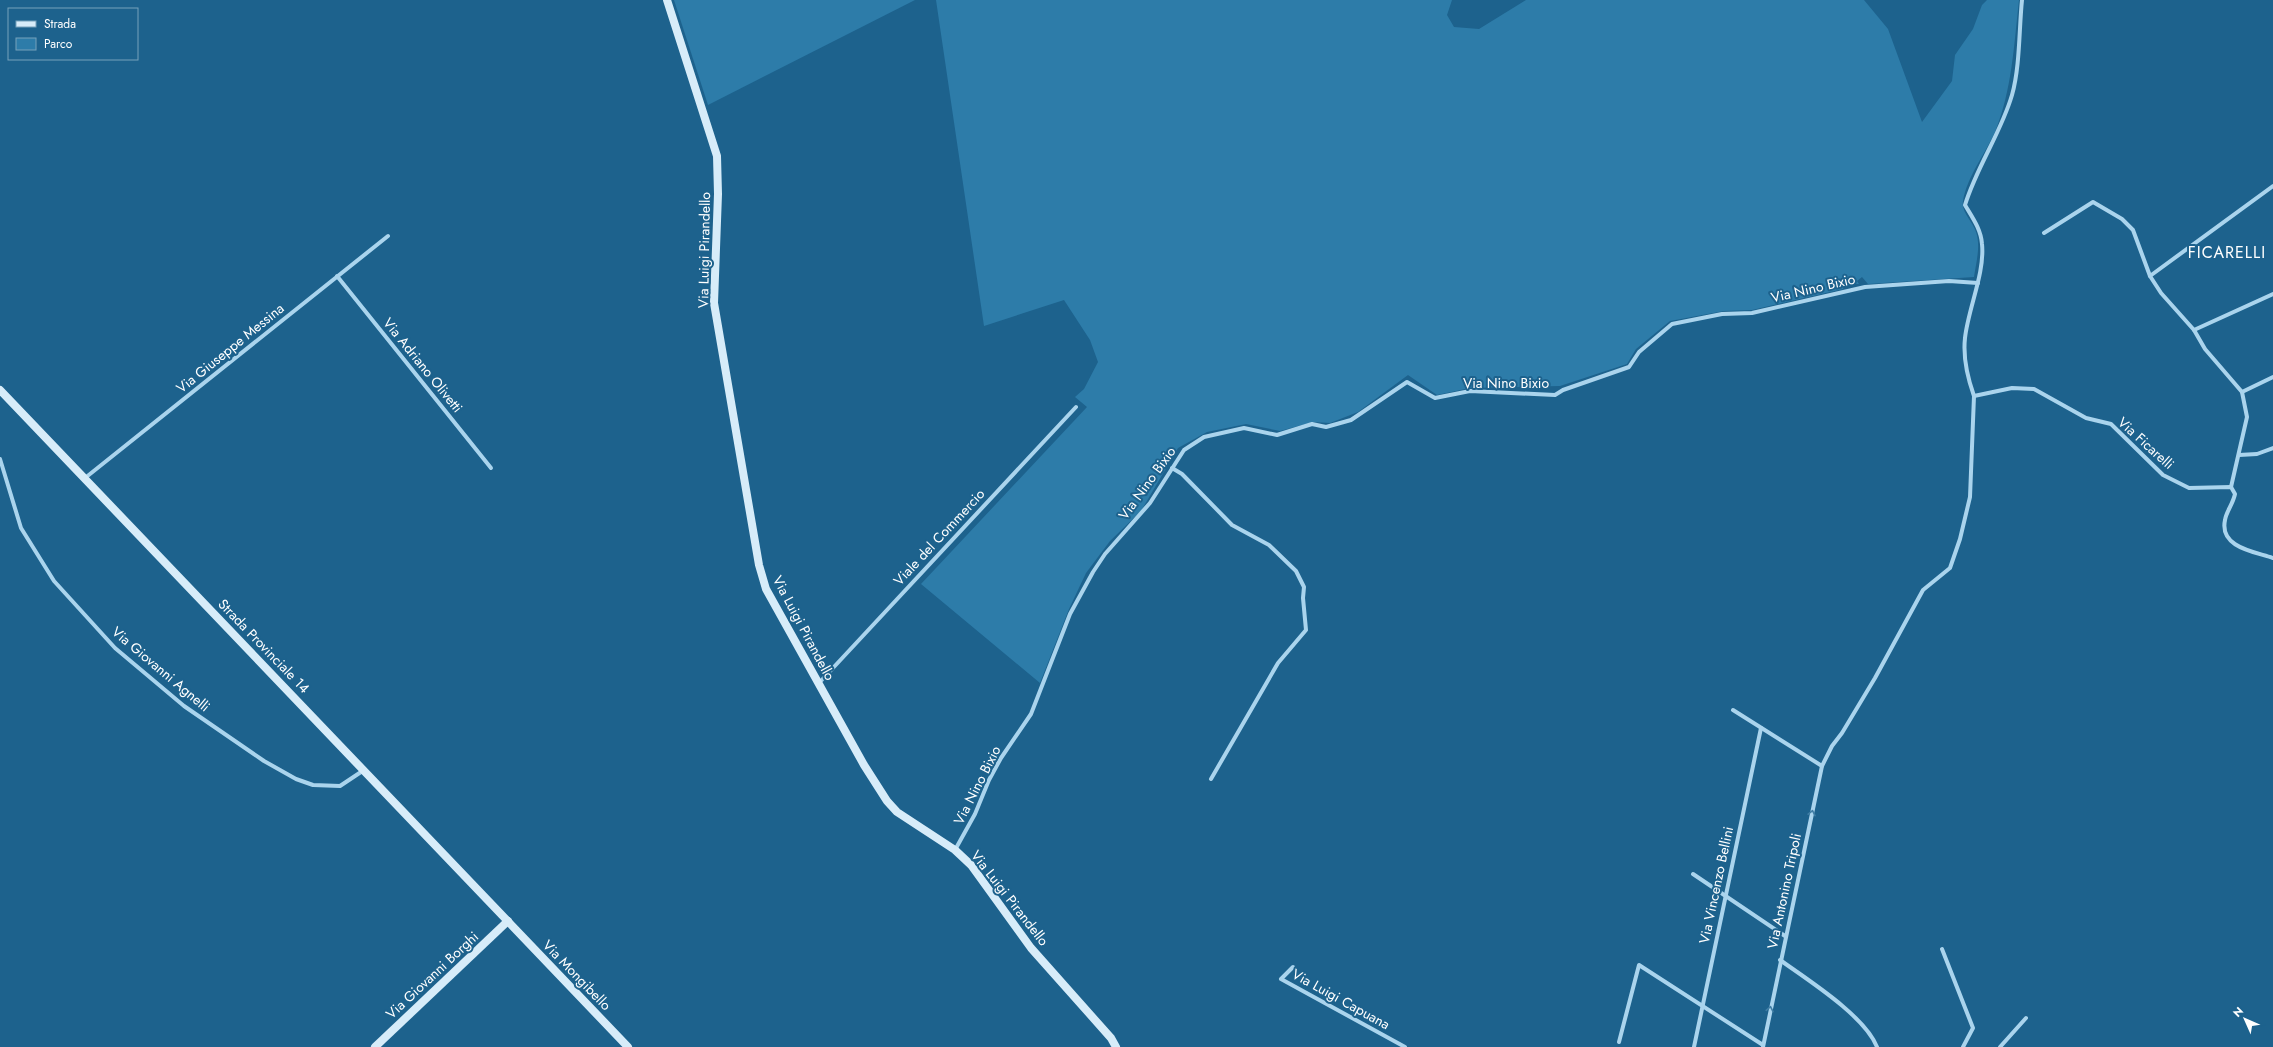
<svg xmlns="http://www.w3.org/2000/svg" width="2273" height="1047" font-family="Jost,sans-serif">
	<rect width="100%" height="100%" fill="#1d628d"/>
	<g fill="#2d7ca9">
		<path d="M674,0H915L708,105Z"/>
		<path d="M936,0H1452L1447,15L1454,27L1479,29L1526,0H1864L1888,29L1922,122L1952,81L1955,55L1973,29L1982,5L1987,0H2019C2014,45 2012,90 1995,132C1985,154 1967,177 1963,201C1961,212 1973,222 1976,232C1981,246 1976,263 1974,277L1868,284L1862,277L1857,281L1859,284H1851L1847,278L1843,289L1752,310L1724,311L1670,321L1636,349L1627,364L1560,386L1470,388L1437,395L1408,375L1358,412L1330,423L1313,422L1280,431L1246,424L1207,432L1178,448L1141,511L1110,541L1086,573L1069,609L1040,683L921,584L1087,407L1075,397L1084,389L1098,362L1090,340L1064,300L984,326Z"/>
	</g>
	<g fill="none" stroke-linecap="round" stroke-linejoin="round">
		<g stroke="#aad4ed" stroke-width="4">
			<path d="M2044,233L2093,202L2122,219L2133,230L2150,276L2161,293L2194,330L2205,349L2242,392L2247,417L2231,487"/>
			<path d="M337,276L491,468"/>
			<path d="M2150,276L2273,186"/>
			<path d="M2194,330L2273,294"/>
			<path d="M2242,392L2273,377"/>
			<path d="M1974,396L2012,388L2034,389L2086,418L2111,424L2163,475L2189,488L2231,487L2235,494C2233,504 2226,512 2225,520C2219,548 2256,552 2273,558"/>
			<path d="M2239,455L2257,454L2273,448"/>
			<path d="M0,459L21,528L54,581L115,648L184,706L264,761L296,779L313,785L340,786L364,770"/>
			<path d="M1172,468L1182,474L1232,525L1269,545L1296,571L1304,587L1303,598L1306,630L1278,663L1211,779"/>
			<path d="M85,478L388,236"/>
			<path d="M819,683L1076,407"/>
			<path d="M1733,710L1822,766"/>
			<path d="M955,850L975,814L989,780L1001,758L1031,714L1070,614L1093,572L1105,554L1150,503L1184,450L1204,437L1244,428L1277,435L1312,424L1326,427L1351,420L1407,382L1435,398L1470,391L1555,395L1563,390L1629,367L1639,352L1672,324L1722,314L1752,313L1865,287L1949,281L1978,283"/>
			<path d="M1693,874L1785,936"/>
			<path d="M1942,949L1973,1028L1963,1047"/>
			<path d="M1780,960C1808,980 1865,1016 1877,1047"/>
			<path d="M1293,967L1281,979L1405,1047"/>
			<path d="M1619,1042L1639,965L1763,1045"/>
			<path d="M1694,1047L1761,728"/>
			<path d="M1763,1047L1822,766L1832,746L1842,733L1875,678L1923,590L1950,568L1960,539L1970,497L1974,396C1968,379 1963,356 1965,338C1968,309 1985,273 1982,244C1981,229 1972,217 1965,205C1977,166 2001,133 2012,95C2020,67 2019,29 2022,0"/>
			<path d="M2000,1047L2026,1018"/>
		</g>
		<g stroke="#d7ecf9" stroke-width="8">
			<path d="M667,0L717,156L718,194L714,303L759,565L766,589L864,765L887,801L897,812L955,850L971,865L1031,948L1111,1038L1116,1047"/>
			<path d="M0,390L628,1047"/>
			<path d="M375,1047L508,921"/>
		</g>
	</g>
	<defs><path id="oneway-chevron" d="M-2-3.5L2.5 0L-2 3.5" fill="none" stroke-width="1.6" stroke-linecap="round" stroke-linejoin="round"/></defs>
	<g stroke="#407ea5">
		<use href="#oneway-chevron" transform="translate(1812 813) rotate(-78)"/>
		<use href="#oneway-chevron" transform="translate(1770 1009) rotate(-79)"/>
	</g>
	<g text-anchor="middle" stroke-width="4" stroke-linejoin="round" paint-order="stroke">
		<g font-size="14" fill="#fff" stroke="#1d628d">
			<text transform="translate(704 250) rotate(-89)" y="5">Via Luigi Pirandello</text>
			<text transform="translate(1813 288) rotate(-13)" y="5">Via Nino Bixio</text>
			<text transform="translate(230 348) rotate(-39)" y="5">Via Giuseppe Messina</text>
			<text transform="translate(423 365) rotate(51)" y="5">Via Adriano Olivetti</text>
			<text x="1506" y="388">Via Nino Bixio</text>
			<text transform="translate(2146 443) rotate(42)" y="5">Via Ficarelli</text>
			<text transform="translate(1147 483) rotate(-54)" y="5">Via Nino Bixio</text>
			<text transform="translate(939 537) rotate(-47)" y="5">Viale del Commercio</text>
			<text transform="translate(804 628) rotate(62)" y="5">Via Luigi Pirandello</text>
			<text transform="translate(264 646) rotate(46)" y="5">Strada Provinciale 14</text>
			<text transform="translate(161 669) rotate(40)" y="5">Via Giovanni Agnelli</text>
			<text transform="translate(977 785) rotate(-63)" y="5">Via Nino Bixio</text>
			<text transform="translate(1716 885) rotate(-78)" y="5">Via Vincenzo Bellini</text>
			<text transform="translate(1784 891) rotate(-78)" y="5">Via Antonino Tripoli</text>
			<text transform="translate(1010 898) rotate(52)" y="5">Via Luigi Pirandello</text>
			<text transform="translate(432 975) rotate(-43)" y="5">Via Giovanni Borghi</text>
			<text transform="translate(577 975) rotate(46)" y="5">Via Mongibello</text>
			<text transform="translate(1341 999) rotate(29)" y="5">Via Luigi Capuana</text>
		</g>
		<g font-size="16" letter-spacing="1" fill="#fff" stroke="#1d628d">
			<text x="2227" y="258">FICARELLI</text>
		</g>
	</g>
	<rect x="8" y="8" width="130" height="52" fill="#1d628d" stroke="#77a1bb"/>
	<rect x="16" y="21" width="20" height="6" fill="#d7ecf9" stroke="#77a1bb"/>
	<text x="44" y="28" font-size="12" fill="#ffffff">Strada</text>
	<rect x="16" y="38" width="20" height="12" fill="#2d7ca9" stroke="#77a1bb"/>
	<text x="44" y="48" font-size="12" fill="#ffffff">Parco</text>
	<g transform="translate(2245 1019) rotate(315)" stroke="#1d628d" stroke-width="3" paint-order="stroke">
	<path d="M0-3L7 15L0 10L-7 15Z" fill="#ffffff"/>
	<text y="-6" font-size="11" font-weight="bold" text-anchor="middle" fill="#ffffff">N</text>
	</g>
</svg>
